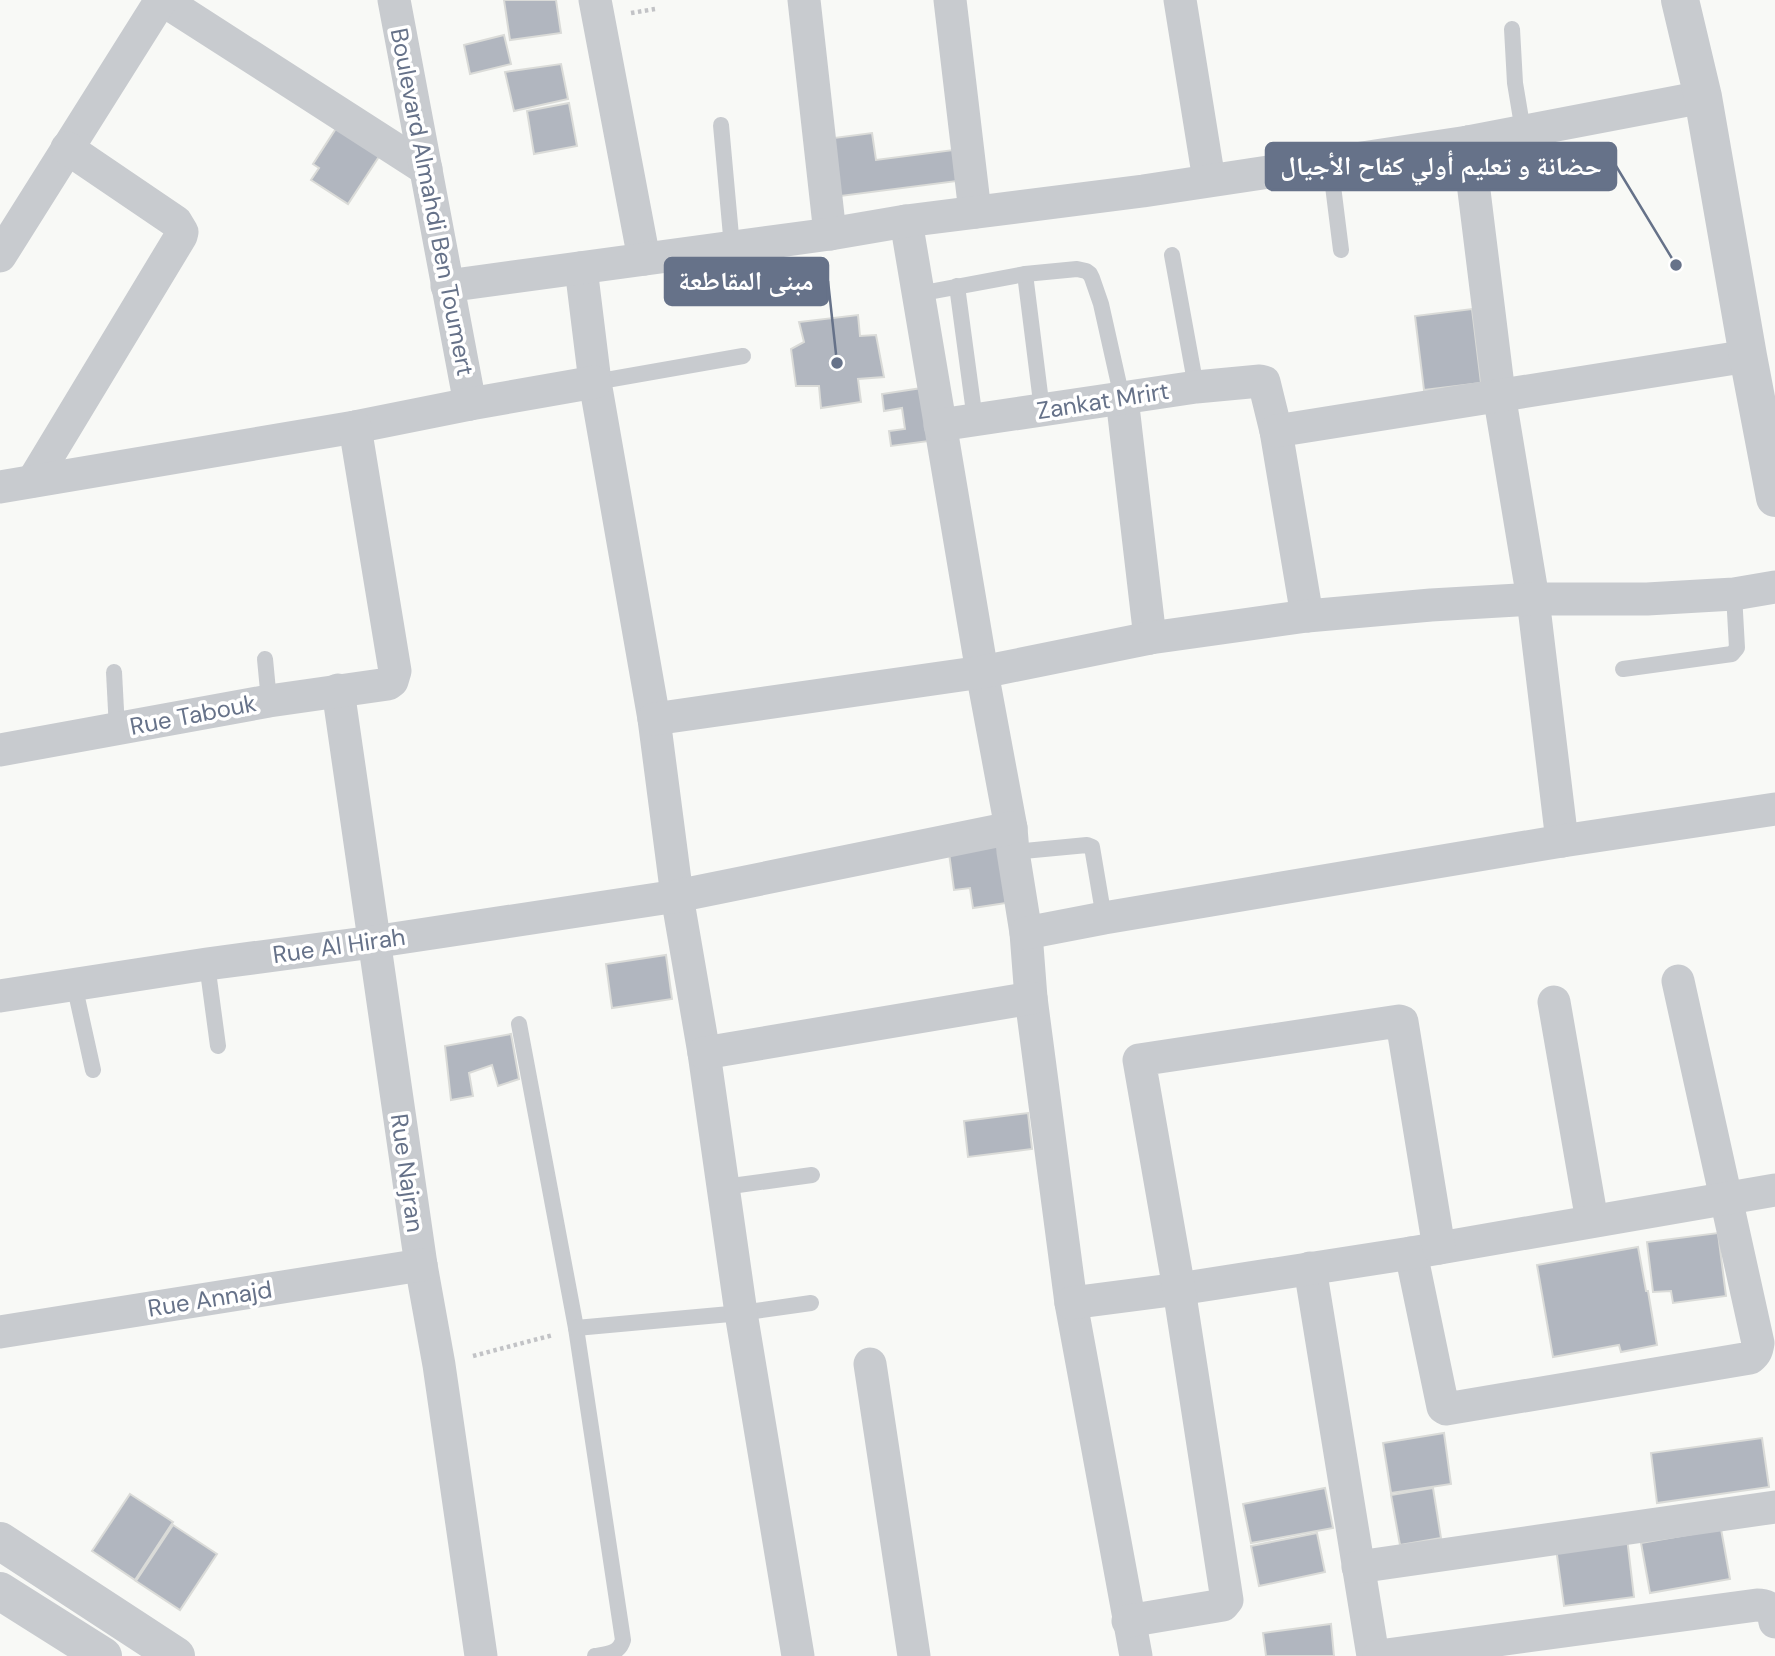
<svg xmlns="http://www.w3.org/2000/svg" width="1775" height="1656" font-family="'DM Sans','Noto Naskh Arabic',sans-serif">
	<rect width="100%" height="100%" fill="#f8f9f6"/>
	<g fill="#b1b6bf" stroke="#dadbd8" stroke-width="2">
		<path d="M504,0H556L561,33L510,40Z"/>
		<path d="M504,35L511,64L470,74L464,45Z"/>
		<path d="M561,64L568,99L514,111L505,72Z"/>
		<path d="M569,103L577,146L534,154L527,111Z"/>
		<path d="M337,127L380,155L348,204L311,180L319,168L313,164Z"/>
		<path d="M872,133L876,160L961,149L965,180L833,197L826,139Z"/>
		<path d="M1472,309L1481,383L1424,390L1415,316Z"/>
		<path d="M858,315L860,336L876,335L884,377L858,379L861,402L821,408L819,386H796L791,349L804,342L799,322Z"/>
		<path d="M922,388L929,441L891,446L889,431L905,429L902,408L884,411L882,394Z"/>
		<path d="M998,845L1006,903L973,908L970,888L954,890L949,853Z"/>
		<path d="M666,955L672,999L612,1008L606,964Z"/>
		<path d="M511,1034L519,1079L498,1086L492,1065L469,1073L473,1096L451,1100L445,1046Z"/>
		<path d="M1028,1113L1032,1149L968,1157L964,1121Z"/>
		<path d="M1718,1233L1726,1296L1673,1303L1671,1291L1653,1292L1647,1242Z"/>
		<path d="M1638,1247L1646,1291H1648L1657,1345L1621,1352L1619,1345L1553,1357L1537,1265Z"/>
		<path d="M1444,1433L1451,1484L1391,1493L1383,1443Z"/>
		<path d="M1762,1438L1769,1487L1657,1503L1651,1453Z"/>
		<path d="M1325,1488L1333,1528L1251,1543L1243,1504Z"/>
		<path d="M1433,1488L1441,1538L1400,1545L1391,1495Z"/>
		<path d="M130,1494L173,1522L135,1580L92,1551Z"/>
		<path d="M173,1525L217,1554L180,1610L136,1581Z"/>
		<path d="M1721,1529L1730,1579L1650,1593L1641,1543Z"/>
		<path d="M1317,1533L1325,1572L1259,1586L1251,1546Z"/>
		<path d="M1627,1538L1634,1597L1564,1606L1556,1548Z"/>
		<path d="M1331,1624L1334,1656H1266L1263,1633Z"/>
	</g>
	<g fill="none" stroke-linecap="round" stroke-linejoin="round">
		<g stroke="#c2c3c6" stroke-width="4.5" stroke-dasharray="3.5 3.5" stroke-linecap="butt">
			<path d="M631,13L655,9"/>
			<path d="M473,1356L553,1335"/>
		</g>
		<g stroke="#c8cbcf" stroke-width="16">
			<path d="M1512,29L1515,83L1523,131"/>
			<path d="M721,125L732,247"/>
			<path d="M1330,162L1341,250"/>
			<path d="M1172,255L1196,387"/>
			<path d="M1025,274L1042,410"/>
			<path d="M957,286L975,420"/>
			<path d="M918,294L1025,274L1077,269L1086,271L1090,274L1092,278L1101,304L1122,398"/>
			<path d="M595,382L743,356"/>
			<path d="M265,659L269,701"/>
			<path d="M1623,669L1732,654L1737,648L1734,594"/>
			<path d="M114,672L117,729"/>
			<path d="M1013,852L1087,845L1092,847L1104,918"/>
			<path d="M207,964L218,1046"/>
			<path d="M74,984L93,1070"/>
			<path d="M519,1024L576,1328L623,1640C619,1654 607,1654 595,1656"/>
			<path d="M724,1187L812,1175"/>
			<path d="M576,1328L741,1313L811,1303"/>
		</g>
		<g stroke="#c8cbcf" stroke-width="33">
			<path d="M163,0L426,169"/>
			<path d="M394,0L470,404"/>
			<path d="M595,0L644,259"/>
			<path d="M804,0L830,234"/>
			<path d="M950,0L975,212"/>
			<path d="M1180,0L1209,180"/>
			<path d="M1468,142L1499,394L1533,599L1562,841"/>
			<path d="M906,221L982,672L1011,828L1013,852L1026,933L1031,998L1071,1303L1136,1656"/>
			<path d="M0,256L161,0"/>
			<path d="M581,268L595,382L654,719L677,896L704,1053L741,1313L798,1656"/>
			<path d="M447,286L830,234L906,221L1143,191L1468,142L1703,97"/>
			<path d="M1122,398L1150,638"/>
			<path d="M940,425L1196,387L1260,381L1264,382L1276,431L1307,616"/>
			<path d="M1276,431L1748,356"/>
			<path d="M33,481L181,236L182,232L176,222L67,148"/>
			<path d="M0,487L355,427L470,404L595,382"/>
			<path d="M338,690L421,1265L439,1365L481,1656"/>
			<path d="M654,719L982,672L1150,638L1307,616L1431,605L1533,599H1647L1734,594L1775,587"/>
			<path d="M0,750L269,701L388,684L392,681L395,671L355,427"/>
			<path d="M1026,933L1104,918L1562,841L1775,809"/>
			<path d="M0,996L207,964L373,942L677,896L1011,828"/>
			<path d="M1554,1002L1592,1221"/>
			<path d="M704,1053L1031,998"/>
			<path d="M1411,1253L1443,1407L1446,1409L1750,1358C1756,1353 1757,1350 1758,1343L1678,981"/>
			<path d="M1310,1268L1373,1656"/>
			<path d="M1071,1303L1179,1289L1411,1253L1775,1190"/>
			<path d="M0,1332L421,1265"/>
			<path d="M870,1364L914,1656"/>
			<path d="M1358,1567L1775,1507"/>
			<path d="M1128,1621L1223,1605L1227,1600L1179,1289L1139,1060L1399,1021L1402,1022L1439,1248"/>
			<path d="M1379,1656L1757,1605C1769,1605 1773,1610 1775,1622"/>
		</g>
		<g stroke="#c8cbcf" stroke-width="38">
			<path d="M1680,0L1703,97L1748,356L1775,498"/>
			<path d="M0,1541L176,1656"/>
			<path d="M0,1591L103,1656"/>
		</g>
	</g>
	<g text-anchor="middle" stroke-width="7" stroke-linejoin="round" paint-order="stroke">
		<g font-size="24" fill="#667289" stroke="#fff">
			<text transform="translate(432 202) rotate(79)" y="8">Boulevard Almahdi Ben Toumert</text>
			<text transform="translate(1103 401) rotate(-9)" y="8">Zankat Mrirt</text>
			<text transform="translate(193 715) rotate(-11)" y="8">Rue Tabouk</text>
			<text transform="translate(339 946) rotate(-8)" y="8">Rue Al Hirah</text>
			<text transform="translate(407 1173) rotate(82)" y="8">Rue Najran</text>
			<text transform="translate(210 1299) rotate(-9)" y="8">Rue Annajd</text>
		</g>
	</g>
	<path fill="none" stroke="#667289" stroke-width="2.5" d="M1676 265L1616 166M837 363L828 281"/>
	<g fill="#667289" stroke="#fff" stroke-width="2.5">
		<circle cx="1676" cy="265" r="7"/>
		<circle cx="837" cy="363" r="7"/>
	</g>
	<g fill="#667289" stroke="#667289" stroke-width="2.5">
		<rect x="1266" y="143" width="350" height="47" rx="7"/>
		<rect x="665" y="258" width="163" height="47" rx="7"/>
	</g>
	<g font-size="26" text-anchor="middle" font-weight="bold" fill="#fff">
		<text x="1441" y="175">حضانة و تعليم أولي كفاح الأجيال</text>
		<text x="746" y="290">مبنى المقاطعة</text>
	</g>
</svg>
